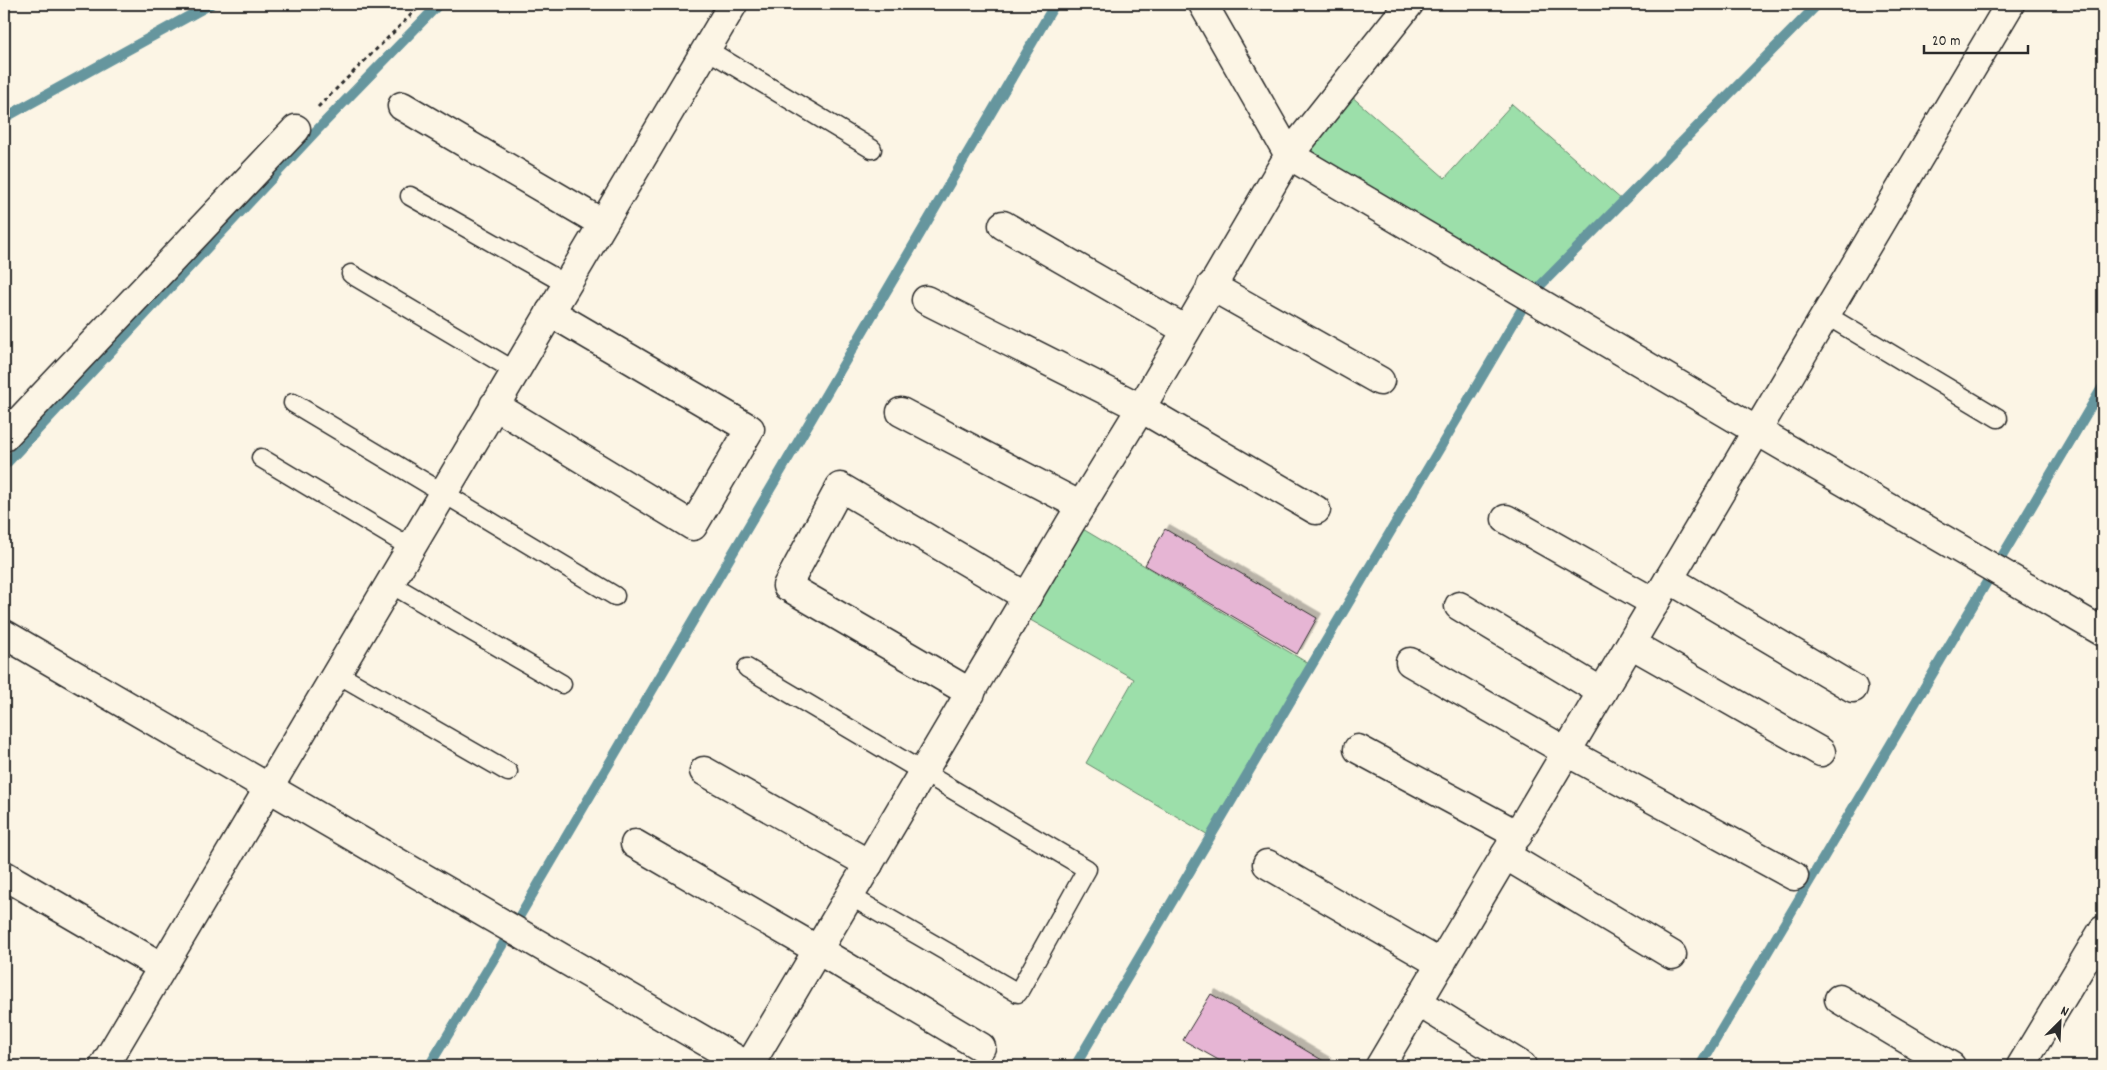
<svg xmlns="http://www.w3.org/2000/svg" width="2107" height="1070" font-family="Dekko,sans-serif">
	<defs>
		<filter id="shadow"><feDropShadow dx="4.5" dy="-4.5" stdDeviation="0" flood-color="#0004"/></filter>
	</defs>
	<rect width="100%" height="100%" fill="#fcf5e5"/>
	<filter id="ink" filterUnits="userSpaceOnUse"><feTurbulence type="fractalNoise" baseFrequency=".02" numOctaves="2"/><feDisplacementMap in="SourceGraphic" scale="10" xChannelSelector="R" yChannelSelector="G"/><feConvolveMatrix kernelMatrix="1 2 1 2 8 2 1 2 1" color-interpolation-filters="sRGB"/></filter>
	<g filter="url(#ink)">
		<g fill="#9cdfaa" stroke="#64856a">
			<path d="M1342,88L1445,178L1512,104L1623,201L1529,297L1289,155Z"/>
			<path d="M1071,522L1311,665L1210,836L1086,763L1134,679L1018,613Z"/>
		</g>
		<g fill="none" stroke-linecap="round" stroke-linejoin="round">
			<g stroke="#66969e" stroke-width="10">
				<path d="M4,118L211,4"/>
				<path d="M4,466L316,131L439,4"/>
				<path d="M429,1066L512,929L1055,4"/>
				<path d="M1075,1066L1529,297L1818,4"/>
				<path d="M1700,1066L2103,386"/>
			</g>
		</g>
		<g fill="#e6b5d4" stroke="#2b2b2b" filter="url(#shadow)">
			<path d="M1165,529L1317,618L1297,654L1145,565Z"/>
			<path d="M1211,994L1332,1066H1229L1183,1040Z"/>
		</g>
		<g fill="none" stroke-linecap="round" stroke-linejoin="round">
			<defs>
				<g id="service">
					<path d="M706,49L872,149"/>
					<path d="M410,196L566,284"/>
					<path d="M351,274L515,371"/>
					<path d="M1826,315L1998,418"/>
					<path d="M293,403L615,596"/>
					<path d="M261,458L410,547"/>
					<path d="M389,583L562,684"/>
					<path d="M747,668L1087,869L1018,993L850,896"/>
					<path d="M336,673L508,772"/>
				</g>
				<g id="minor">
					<path d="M1203,4L1289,155L1757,431L2103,632"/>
					<path d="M402,106L602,223"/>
					<path d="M1003,225L1186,330"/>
					<path d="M1211,286L1380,381"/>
					<path d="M926,300L1141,408L1316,510"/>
					<path d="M494,405L693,526L750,429L550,312"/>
					<path d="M901,412L1081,506"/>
					<path d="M4,437L296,129"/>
					<path d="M1506,519L1655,603"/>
					<path d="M1669,579L1853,688"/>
					<path d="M1459,606L1602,692"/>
					<path d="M4,634L748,1066"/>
					<path d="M1631,644L1821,752"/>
					<path d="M1410,662L1567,752L1794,876"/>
					<path d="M971,693L787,586L840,487L1027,597"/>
					<path d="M1358,749L1518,835"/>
					<path d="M704,771L869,864"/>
					<path d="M635,844L818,950L981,1047"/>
					<path d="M1505,855L1672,955"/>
					<path d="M1267,864L1441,964"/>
					<path d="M4,875L162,967"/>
					<path d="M1839,999L1951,1066"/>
					<path d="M1418,1002L1522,1066"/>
					<path d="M104,1066L733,4"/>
					<path d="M749,1066L1071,522L1141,408L1289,155L1409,4"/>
					<path d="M1380,1066L2010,4"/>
					<path d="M2021,1066L2103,930"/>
				</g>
			</defs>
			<use href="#service" stroke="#2b2b2b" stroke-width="21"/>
			<use href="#minor" stroke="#2b2b2b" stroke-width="31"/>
			<path stroke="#2b2b2b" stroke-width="3" stroke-dasharray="4 4" stroke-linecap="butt" d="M318,107L422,4"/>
			<use href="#service" stroke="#fcf5e5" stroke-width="18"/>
			<use href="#minor" stroke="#fcf5e5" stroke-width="28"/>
		</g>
	</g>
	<rect width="2107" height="1070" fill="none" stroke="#fcf5e5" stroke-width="20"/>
	<rect x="10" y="10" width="2087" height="1050" fill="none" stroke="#2b2b2b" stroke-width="2" filter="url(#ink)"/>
	<g transform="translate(2060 1022) rotate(24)" stroke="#fcf5e5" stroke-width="4" paint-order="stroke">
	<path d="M0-4L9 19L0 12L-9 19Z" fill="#2b2b2b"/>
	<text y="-8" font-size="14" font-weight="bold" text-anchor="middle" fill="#2b2b2b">N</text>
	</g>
	<path d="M1924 45v8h104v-8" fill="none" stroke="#2b2b2b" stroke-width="2.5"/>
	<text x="1932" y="45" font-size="15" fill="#2b2b2b" stroke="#fcf5e5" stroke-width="4" paint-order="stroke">20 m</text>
</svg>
